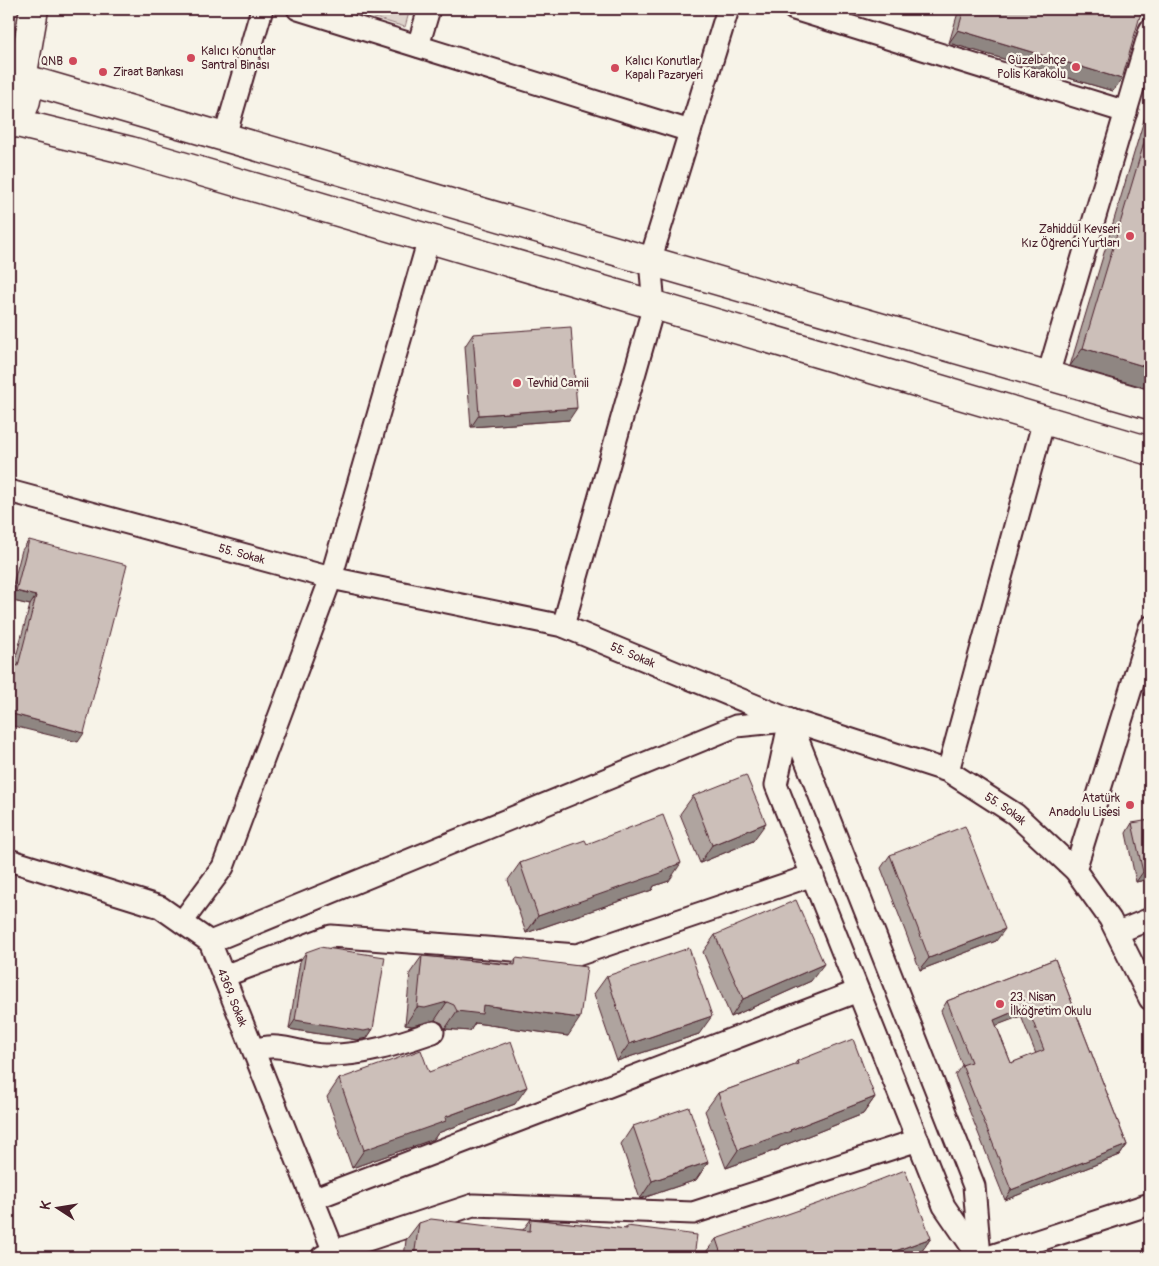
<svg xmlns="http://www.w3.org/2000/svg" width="1159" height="1266" font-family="Pangolin,sans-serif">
	<rect width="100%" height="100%" fill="#f7f3e8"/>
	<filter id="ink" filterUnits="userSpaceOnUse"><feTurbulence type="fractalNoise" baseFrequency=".02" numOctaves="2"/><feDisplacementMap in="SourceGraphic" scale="10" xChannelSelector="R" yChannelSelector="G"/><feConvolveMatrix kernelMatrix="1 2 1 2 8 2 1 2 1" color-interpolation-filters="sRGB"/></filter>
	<g filter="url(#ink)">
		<path fill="#ded4cc" stroke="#947a7c" d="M345,9H410L405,27Z"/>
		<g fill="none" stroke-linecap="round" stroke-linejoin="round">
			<defs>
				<g id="street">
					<path d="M298,9L690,131"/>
					<path d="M794,9L1126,112"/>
					<path d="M418,46L429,9"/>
					<path d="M225,136L262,9"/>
					<path d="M1048,375L1150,30"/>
					<path id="s1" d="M9,491L331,578L563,626L790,720L948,771L1015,814L1075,870L1110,919L1150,999"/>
					<path d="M563,626L654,305L650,261L728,9"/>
					<path d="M790,720L776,785L944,1206L979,1257"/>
					<path d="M790,720L974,1186L980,1257"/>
					<path d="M948,771L1044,420"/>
					<path id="s2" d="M9,860L160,907L210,942L336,1257"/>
					<path d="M1075,870L1150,627"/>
					<path d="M182,922L223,867L331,578L429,239"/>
					<path d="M1118,932L1150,919"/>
					<path d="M210,942L736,726L787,721"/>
					<path d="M224,976L331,936L577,955L813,875"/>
					<path d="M254,1050C281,1041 298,1054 325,1055C363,1056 398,1044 433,1032"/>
					<path d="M313,1199L858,991"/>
					<path d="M322,1257L334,1251L473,1205L693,1213L918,1140"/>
					<path d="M988,1257L1150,1204"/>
				</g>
				<g id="secondary">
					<path d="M9,58C33,75 33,108 9,125"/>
					<path d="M23,73L34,9"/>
					<path d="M25,79L650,261L1150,405"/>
					<path d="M13,122L131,151L1150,451"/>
				</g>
			</defs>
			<use href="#street" stroke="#4a1f2b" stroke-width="25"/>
			<use href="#secondary" stroke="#4a1f2b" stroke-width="31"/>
			<use href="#street" stroke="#f7f3e8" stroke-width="21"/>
			<use href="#secondary" stroke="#f7f3e8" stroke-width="28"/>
		</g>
		<g fill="#afa49f" stroke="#4a1f2b" fill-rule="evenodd">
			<path d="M959,9H1142L1113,91L949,43Z"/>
			<path d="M1150,100V389L1070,366Z"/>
			<path d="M473,334L569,420L471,427L465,346Z"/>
			<path d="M29,540L78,742L14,664L30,605L9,600L22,550Z"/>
			<path d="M1150,751V771L1145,770Z"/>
			<path d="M693,796L753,841L700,863L680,814Z"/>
			<path d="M1132,823L1150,879L1136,882L1126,833Z"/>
			<path d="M587,844L669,881L654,886L652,890L526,933L508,880L520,863Z"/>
			<path d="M890,855L996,941L920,970L881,868Z"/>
			<path d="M715,935L811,981L731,1017L703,952Z"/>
			<path d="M306,952L373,1029L367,1038L357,1040L289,1029L300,961Z"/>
			<path d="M422,956L512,964L516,958L568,1036L475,1023L470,1031L445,1029L442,1023L435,1020L412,1026L405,1025L410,973Z"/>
			<path d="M1055,959L1127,1145L1120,1155L1005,1200L955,1075L962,1065L941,1011L947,1001ZM1021,1016L1036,1054L1011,1063L996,1025Z"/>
			<path d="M607,976L699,1034L617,1061L594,994Z"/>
			<path d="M797,1061L875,1097L863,1114L780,1147L779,1149L726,1168L705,1111L718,1093L793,1066Z"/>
			<path d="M429,1072L515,1104L438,1133L434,1139L352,1168L327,1097L339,1079Z"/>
			<path d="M633,1126L708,1162L696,1180L640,1199L621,1144Z"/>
			<path d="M531,1219L625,1229L627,1226L694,1257H404L406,1240L419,1223L523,1230Z"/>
			<path d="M931,1238L919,1255L913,1257H704L703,1256L716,1239Z"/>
		</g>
		<g fill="#8f8682" stroke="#4a1f2b">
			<path d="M958,30L1122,79L1113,91L949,43Z"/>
			<path d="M1083,348L1150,368V389L1070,366Z"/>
			<path d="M577,408L569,420L471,427L479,415Z"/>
			<path d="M16,591L36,596L30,605L9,600Z"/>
			<path d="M9,713L84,733L78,742L9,725Z"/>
			<path d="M1150,762V771L1145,770Z"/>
			<path d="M766,823L753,841L700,863L712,845Z"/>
			<path d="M681,863L669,881L654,886L652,890L526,933L538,916Z"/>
			<path d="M1150,871V879L1136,882L1143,872Z"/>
			<path d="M1005,929L996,941L920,970L929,958Z"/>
			<path d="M824,964L811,981L731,1017L743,999Z"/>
			<path d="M447,1002L435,1020L412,1026L405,1025L417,1007Z"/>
			<path d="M483,1005L580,1018L568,1036L475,1023L470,1031L445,1029L457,1011Z"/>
			<path d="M1027,1006L1021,1016L987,1029L994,1020Z"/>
			<path d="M712,1016L699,1034L617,1061L629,1044Z"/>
			<path d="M295,1020L373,1029L367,1038L357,1040L289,1029Z"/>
			<path d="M527,1087L515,1104L438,1133L434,1139L352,1168L364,1150L445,1117Z"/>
			<path d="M875,1097L863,1114L780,1147L779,1149L726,1168L738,1150Z"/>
			<path d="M1127,1145L1120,1155L1005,1200L1011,1190Z"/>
			<path d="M708,1162L696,1180L640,1199L652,1181Z"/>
			<path d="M931,1238L919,1255L913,1257H879Z"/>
		</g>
		<g fill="#ccbfb9" stroke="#4a1f2b" fill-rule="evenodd">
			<path d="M964,9H1142L1122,79L958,30Z"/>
			<path d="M1150,123V368L1083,348Z"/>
			<path d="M571,327L577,408L479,415L473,334Z"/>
			<path d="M29,540L127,565L84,733L9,713V663L18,666L36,596L16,591Z"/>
			<path d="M746,775L766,823L712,845L693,796Z"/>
			<path d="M663,815L681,863L663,870L664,872L538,916L520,863L585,840L587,844Z"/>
			<path d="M1150,820V871L1143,872L1132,823Z"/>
			<path d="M965,826L1005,929L929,958L890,855Z"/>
			<path d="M796,900L824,964L743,999L715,935Z"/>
			<path d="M320,947L385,957L373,1029L364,1031L295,1020L306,952Z"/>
			<path d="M689,948L712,1016L629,1044L607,976Z"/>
			<path d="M422,956L515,965L516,958L587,967L580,1018L483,1005L482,1014L457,1011L454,1005L447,1002L425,1008L417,1007Z"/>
			<path d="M1055,959L1127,1145L1011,1190L962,1065L971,1062L947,1001ZM1027,1006L1044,1050L1011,1063L994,1020Z"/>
			<path d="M853,1039L875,1097L790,1130L791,1131L738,1150L718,1093L798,1064L797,1061Z"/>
			<path d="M511,1041L527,1087L445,1117L446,1121L364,1150L339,1079L421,1050L429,1072Z"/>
			<path d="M689,1107L708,1162L652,1181L633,1126Z"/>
			<path d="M905,1170L931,1238L879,1257H722L716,1239L825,1201Z"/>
			<path d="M431,1219L530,1231L531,1219L627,1229V1226L697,1235L694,1257H414L419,1223Z"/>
		</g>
	</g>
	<g fill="#d1495b" stroke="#f7f3e8" stroke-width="2">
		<circle cx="191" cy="58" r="5"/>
		<circle cx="73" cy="61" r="5"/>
		<circle cx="1076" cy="67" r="5"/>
		<circle cx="615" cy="68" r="5"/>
		<circle cx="103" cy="72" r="5"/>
		<circle cx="1130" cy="236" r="5"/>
		<circle cx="517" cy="383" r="5"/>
		<circle cx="1130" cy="805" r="5"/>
		<circle cx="1000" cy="1004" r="5"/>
	</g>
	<g text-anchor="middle" stroke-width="4.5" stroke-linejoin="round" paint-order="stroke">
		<g font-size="12" fill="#4a1f2b" stroke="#f7f3e8" text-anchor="start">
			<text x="201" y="55">Kalıcı Konutlar<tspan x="201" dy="14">Santral Binası</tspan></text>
			<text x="1066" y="64" text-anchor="end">Güzelbahçe<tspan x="1066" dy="14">Polis Karakolu</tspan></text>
			<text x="63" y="65" text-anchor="end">QNB</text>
			<text x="625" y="65">Kalıcı Konutlar<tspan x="625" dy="14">Kapalı Pazaryeri</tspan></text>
			<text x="113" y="76">Ziraat Bankası</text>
			<text x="1120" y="233" text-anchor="end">Zahiddül Kevseri<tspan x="1120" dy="14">Kız Öğrenci Yurtları</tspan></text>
			<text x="527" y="387">Tevhid Camii</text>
			<text x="1120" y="802" text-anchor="end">Atatürk<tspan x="1120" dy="14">Anadolu Lisesi</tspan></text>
			<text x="1010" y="1001">23. Nisan<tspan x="1010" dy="14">İlköğretim Okulu</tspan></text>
		</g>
		<g font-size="12" fill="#4a1f2b" stroke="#f7f3e8">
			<text dy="4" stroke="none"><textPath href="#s1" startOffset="241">55. Sokak</textPath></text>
			<text dy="4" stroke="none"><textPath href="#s1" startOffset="646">55. Sokak</textPath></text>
			<text dy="4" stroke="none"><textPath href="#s1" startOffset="1051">55. Sokak</textPath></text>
			<text dy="4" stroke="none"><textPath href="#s2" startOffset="279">4369. Sokak</textPath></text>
		</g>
	</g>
	<rect width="1159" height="1266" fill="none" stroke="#f7f3e8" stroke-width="30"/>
	<rect x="15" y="15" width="1129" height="1236" fill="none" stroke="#4a1f2b" stroke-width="2" filter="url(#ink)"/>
	<g transform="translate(58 1208) rotate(282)" stroke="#f7f3e8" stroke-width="4" paint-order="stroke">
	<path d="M0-4L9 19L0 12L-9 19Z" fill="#4a1f2b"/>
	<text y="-8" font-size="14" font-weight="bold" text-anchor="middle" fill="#4a1f2b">K</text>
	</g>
</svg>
